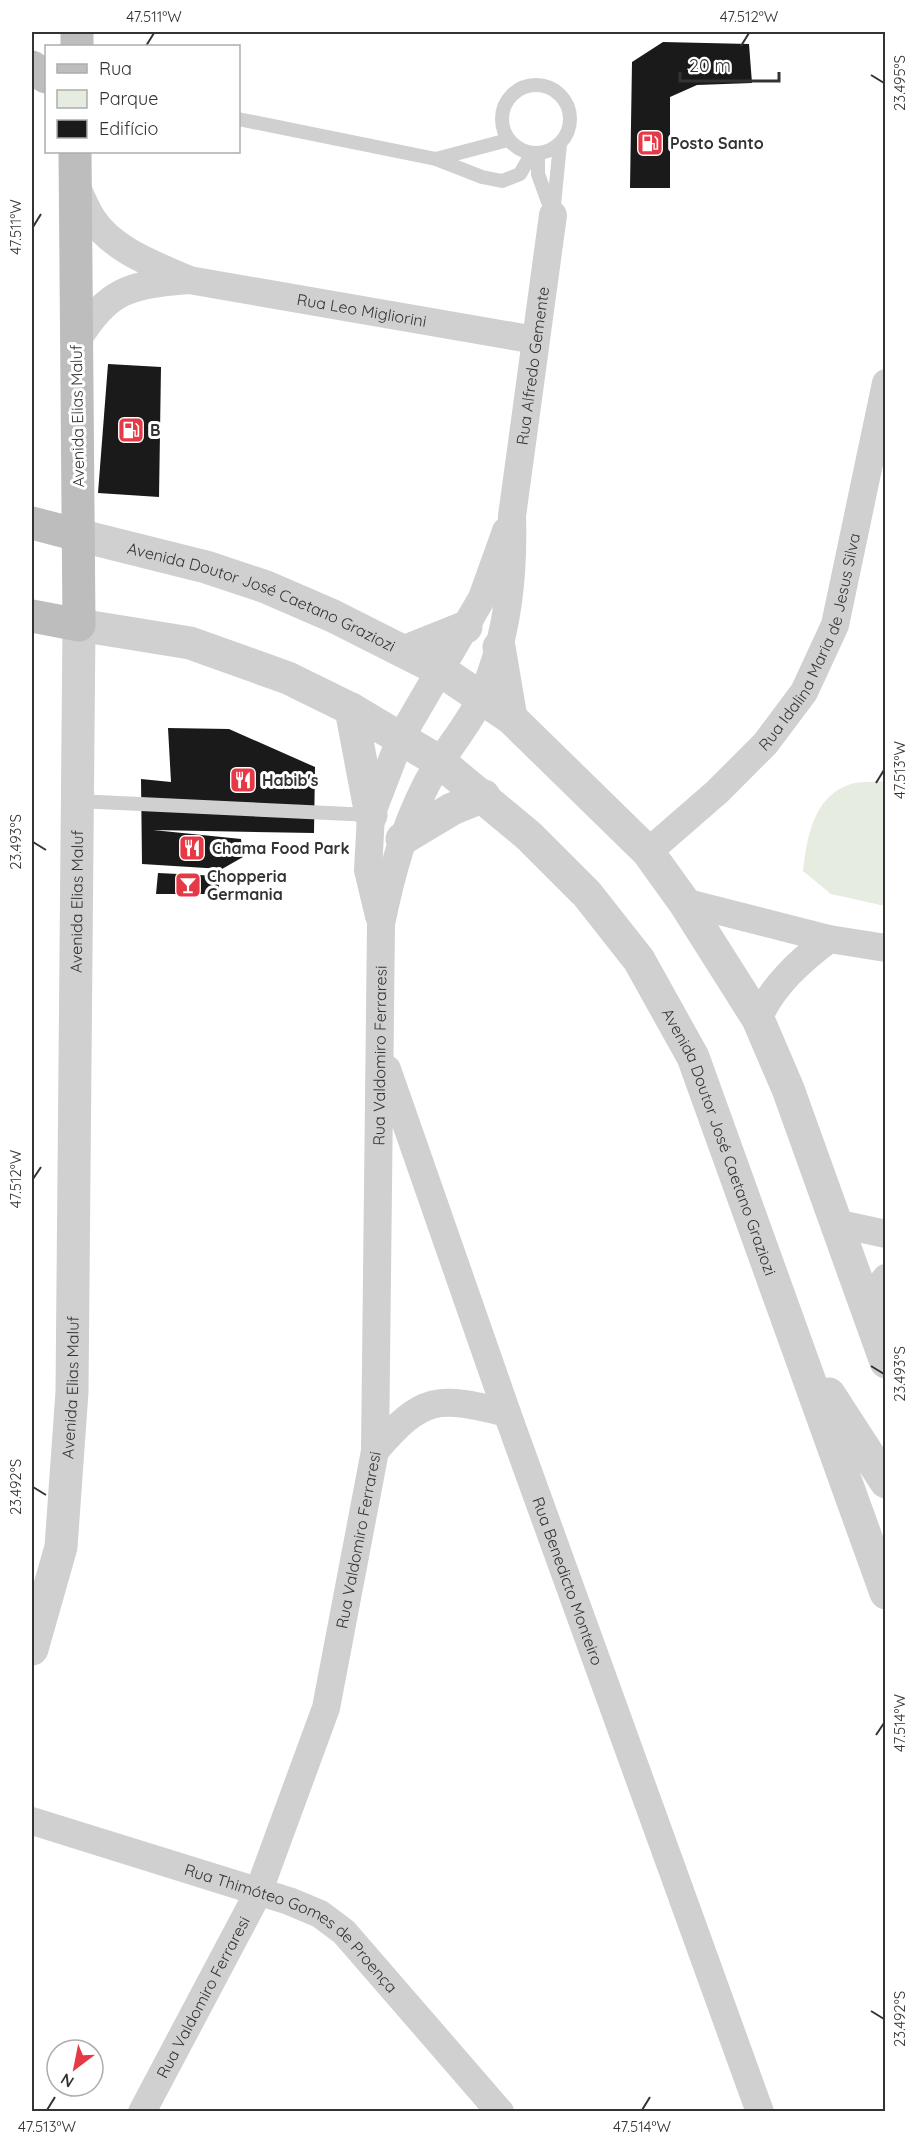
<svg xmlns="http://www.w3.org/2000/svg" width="917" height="2143" font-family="Quicksand,sans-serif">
	<rect width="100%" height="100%" fill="#fff"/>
	<path fill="#e6ecdf" d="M885,781V906L831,894L803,871C807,838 813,798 848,785C858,781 874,782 885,781Z"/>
	<g fill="#1a1a1a">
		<path d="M663,42L749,44L752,83L697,85L670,97V188H630L632,62Z"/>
		<path d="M108,364L161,367L159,497L98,493Z"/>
		<path d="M168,728L229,729L315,767L314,833L153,830L241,839L243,857L222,869L142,864L141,779L171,782Z"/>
		<path d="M158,873L219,876V894H156Z"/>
	</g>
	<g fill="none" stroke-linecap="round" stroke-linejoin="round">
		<g stroke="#d0d0d0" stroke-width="14">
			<circle cx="536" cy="119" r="34"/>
			<path d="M238,119L436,159L482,177L502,181L520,174L532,153"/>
			<path d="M538,153V174L551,210"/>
			<path d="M436,159L508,140"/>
			<path d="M553,215L560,144"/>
			<path d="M77,801L371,815"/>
		</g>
		<g stroke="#d0d0d0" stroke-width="28">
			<path d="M77,188C82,198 86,209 92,218C111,249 155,265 187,279"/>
			<path id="s1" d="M76,342C109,289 128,285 189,280L535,340"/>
			<path id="s2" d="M648,852L717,792L765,744L804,692L835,625L886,383"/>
			<path d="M684,902L829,939C800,961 773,985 758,1019"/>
			<path d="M379,916L368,870L371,815L401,737L482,598L506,531"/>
			<path d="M829,939L886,948"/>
			<path id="s3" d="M387,1069L507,1413L760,2112"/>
			<path d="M835,1223L886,1234"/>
			<path d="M865,1305L886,1278"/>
			<path d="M375,1451C423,1395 437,1396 507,1413"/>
			<path id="s4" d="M32,1821L289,1901L320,1914L344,1932L500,2112"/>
			<path id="s5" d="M142,2112L258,1893L326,1708L375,1451L381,924C391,875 403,830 426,785C442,754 468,727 482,696C507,640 514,576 512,516L553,215"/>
		</g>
		<g stroke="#d0d0d0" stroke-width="33">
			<path id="s6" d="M78,535L206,567L266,587L333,616L440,670L511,718L648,852L684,902L758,1019L788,1089L886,1362"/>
			<path d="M499,647L511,718"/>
			<path d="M406,651L466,627"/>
			<path d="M351,709L371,815"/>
			<path d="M402,839L452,809L484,796"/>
			<path d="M829,1394L886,1482"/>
			<path id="s7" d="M32,1649L61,1547L72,1392L79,625L190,643L288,678L351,709L440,762L529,836L587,894L639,960L693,1057L886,1593"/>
		</g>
		<g stroke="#bdbdbd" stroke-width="33">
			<path d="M77,32V46"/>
			<path d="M32,67L46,77"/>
			<path d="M32,523L78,535"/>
			<path d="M32,616L79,625L75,152"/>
		</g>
	</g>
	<path fill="none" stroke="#333" stroke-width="2" d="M146,46L154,33M741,46L749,33M871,75L884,83M33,227L41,214M876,783L884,770M33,842L46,850M33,1179L41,1167M871,1366L884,1374M33,1487L46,1495M876,1735L884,1723M871,2011L884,2019M47,2110L55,2097M642,2110L650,2097"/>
	<defs>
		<symbol id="fuel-square" viewBox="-11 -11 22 22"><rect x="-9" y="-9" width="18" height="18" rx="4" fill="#e63946" stroke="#fff"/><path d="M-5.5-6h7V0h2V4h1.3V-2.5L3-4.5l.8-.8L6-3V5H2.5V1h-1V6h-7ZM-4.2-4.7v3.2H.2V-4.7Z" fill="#fff"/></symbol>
		<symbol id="restaurant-square" viewBox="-11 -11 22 22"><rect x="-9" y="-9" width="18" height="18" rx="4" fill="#e63946" stroke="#fff"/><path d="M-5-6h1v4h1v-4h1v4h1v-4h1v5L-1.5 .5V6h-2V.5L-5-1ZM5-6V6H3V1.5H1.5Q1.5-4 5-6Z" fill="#fff"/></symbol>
		<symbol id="bar-square" viewBox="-11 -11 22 22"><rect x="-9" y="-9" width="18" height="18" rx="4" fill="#e63946" stroke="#fff"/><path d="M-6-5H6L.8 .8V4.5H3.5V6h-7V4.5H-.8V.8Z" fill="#fff"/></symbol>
	</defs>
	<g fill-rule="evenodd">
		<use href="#fuel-square" x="635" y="128" width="30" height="30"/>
		<use href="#fuel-square" x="116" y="415" width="30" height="30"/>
		<use href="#restaurant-square" x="228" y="765" width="30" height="30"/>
		<use href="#restaurant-square" x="177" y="833" width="30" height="30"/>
		<use href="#bar-square" x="173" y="870" width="30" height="30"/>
	</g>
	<g text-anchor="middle" stroke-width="6" stroke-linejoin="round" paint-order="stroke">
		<g font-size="16" font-weight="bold" fill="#333" stroke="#fff" text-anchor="start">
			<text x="670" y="149">Posto Santo</text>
			<text x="150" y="436">B</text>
			<text x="262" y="786">Habib's</text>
			<text x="212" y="854">Chama Food Park</text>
			<text x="207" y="882">Chopperia<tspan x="207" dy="18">Germania</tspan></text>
		</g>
		<g font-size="16" fill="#333" stroke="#fff">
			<text dy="6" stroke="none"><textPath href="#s1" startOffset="312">Rua Leo Migliorini</textPath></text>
			<text dy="6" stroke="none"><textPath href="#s5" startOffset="1821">Rua Alfredo Gemente</textPath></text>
			<text transform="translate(77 416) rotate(-91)" y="6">Avenida Elias Maluf</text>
			<text dy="6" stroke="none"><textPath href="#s6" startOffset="194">Avenida Doutor José Caetano Graziozi</textPath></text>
			<text dy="6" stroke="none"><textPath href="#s2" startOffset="273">Rua Idalina Maria de Jesus Silva</textPath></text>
			<text dy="6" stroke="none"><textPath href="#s7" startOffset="752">Avenida Elias Maluf</textPath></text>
			<text dy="6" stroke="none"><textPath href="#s5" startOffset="1102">Rua Valdomiro Ferraresi</textPath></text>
			<text dy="6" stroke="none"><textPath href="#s7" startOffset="1900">Avenida Doutor José Caetano Graziozi</textPath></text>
			<text dy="6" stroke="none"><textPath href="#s7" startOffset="266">Avenida Elias Maluf</textPath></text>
			<text dy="6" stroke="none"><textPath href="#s5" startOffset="616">Rua Valdomiro Ferraresi</textPath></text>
			<text dy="6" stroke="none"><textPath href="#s3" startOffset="543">Rua Benedicto Monteiro</textPath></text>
			<text dy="6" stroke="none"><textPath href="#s4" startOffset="285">Rua Thimóteo Gomes de Proença</textPath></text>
			<text dy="6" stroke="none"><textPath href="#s5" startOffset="130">Rua Valdomiro Ferraresi</textPath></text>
		</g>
	</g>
	<rect width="917" height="2143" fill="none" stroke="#ffffff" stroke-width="66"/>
	<rect x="45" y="45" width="195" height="108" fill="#ffffff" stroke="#adadad" stroke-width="1.5"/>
	<rect x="57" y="64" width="30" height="9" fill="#bdbdbd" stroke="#adadad" stroke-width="1.5"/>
	<text x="99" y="75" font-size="18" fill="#333333">Rua</text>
	<rect x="57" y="90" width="30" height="18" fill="#e6ecdf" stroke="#adadad" stroke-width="1.5"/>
	<text x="99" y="105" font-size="18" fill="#333333">Parque</text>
	<rect x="57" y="120" width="30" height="18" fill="#1a1a1a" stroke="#adadad" stroke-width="1.5"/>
	<text x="99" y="135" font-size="18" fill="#333333">Edifício</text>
	<g transform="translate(75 2068) rotate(212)"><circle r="28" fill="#ffffff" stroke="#adadad" stroke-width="1.5"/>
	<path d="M0-4.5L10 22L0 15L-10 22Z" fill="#e63946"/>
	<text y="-9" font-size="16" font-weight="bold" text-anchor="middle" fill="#333333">N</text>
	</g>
	<path d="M680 72v9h99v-9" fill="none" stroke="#333333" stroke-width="3"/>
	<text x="689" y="72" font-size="18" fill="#333333" stroke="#ffffff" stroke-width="4.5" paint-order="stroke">20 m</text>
	<rect x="33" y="33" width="851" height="2077" fill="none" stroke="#333" stroke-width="2"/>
	<g font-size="15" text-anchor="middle" fill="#333">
		<text x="154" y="22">47.511°W</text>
		<text x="749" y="22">47.512°W</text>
		<text transform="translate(900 83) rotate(-90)" y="5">23.495°S</text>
		<text transform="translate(16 227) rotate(-90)" y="5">47.511°W</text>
		<text transform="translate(900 770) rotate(-90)" y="5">47.513°W</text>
		<text transform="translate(16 842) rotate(-90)" y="5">23.493°S</text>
		<text transform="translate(16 1179) rotate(-90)" y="5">47.512°W</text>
		<text transform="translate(900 1374) rotate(-90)" y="5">23.493°S</text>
		<text transform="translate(16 1487) rotate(-90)" y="5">23.492°S</text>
		<text transform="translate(900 1723) rotate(-90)" y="5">47.514°W</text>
		<text transform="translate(900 2019) rotate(-90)" y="5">23.492°S</text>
		<text x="47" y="2132">47.513°W</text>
		<text x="642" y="2132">47.514°W</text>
	</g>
</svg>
